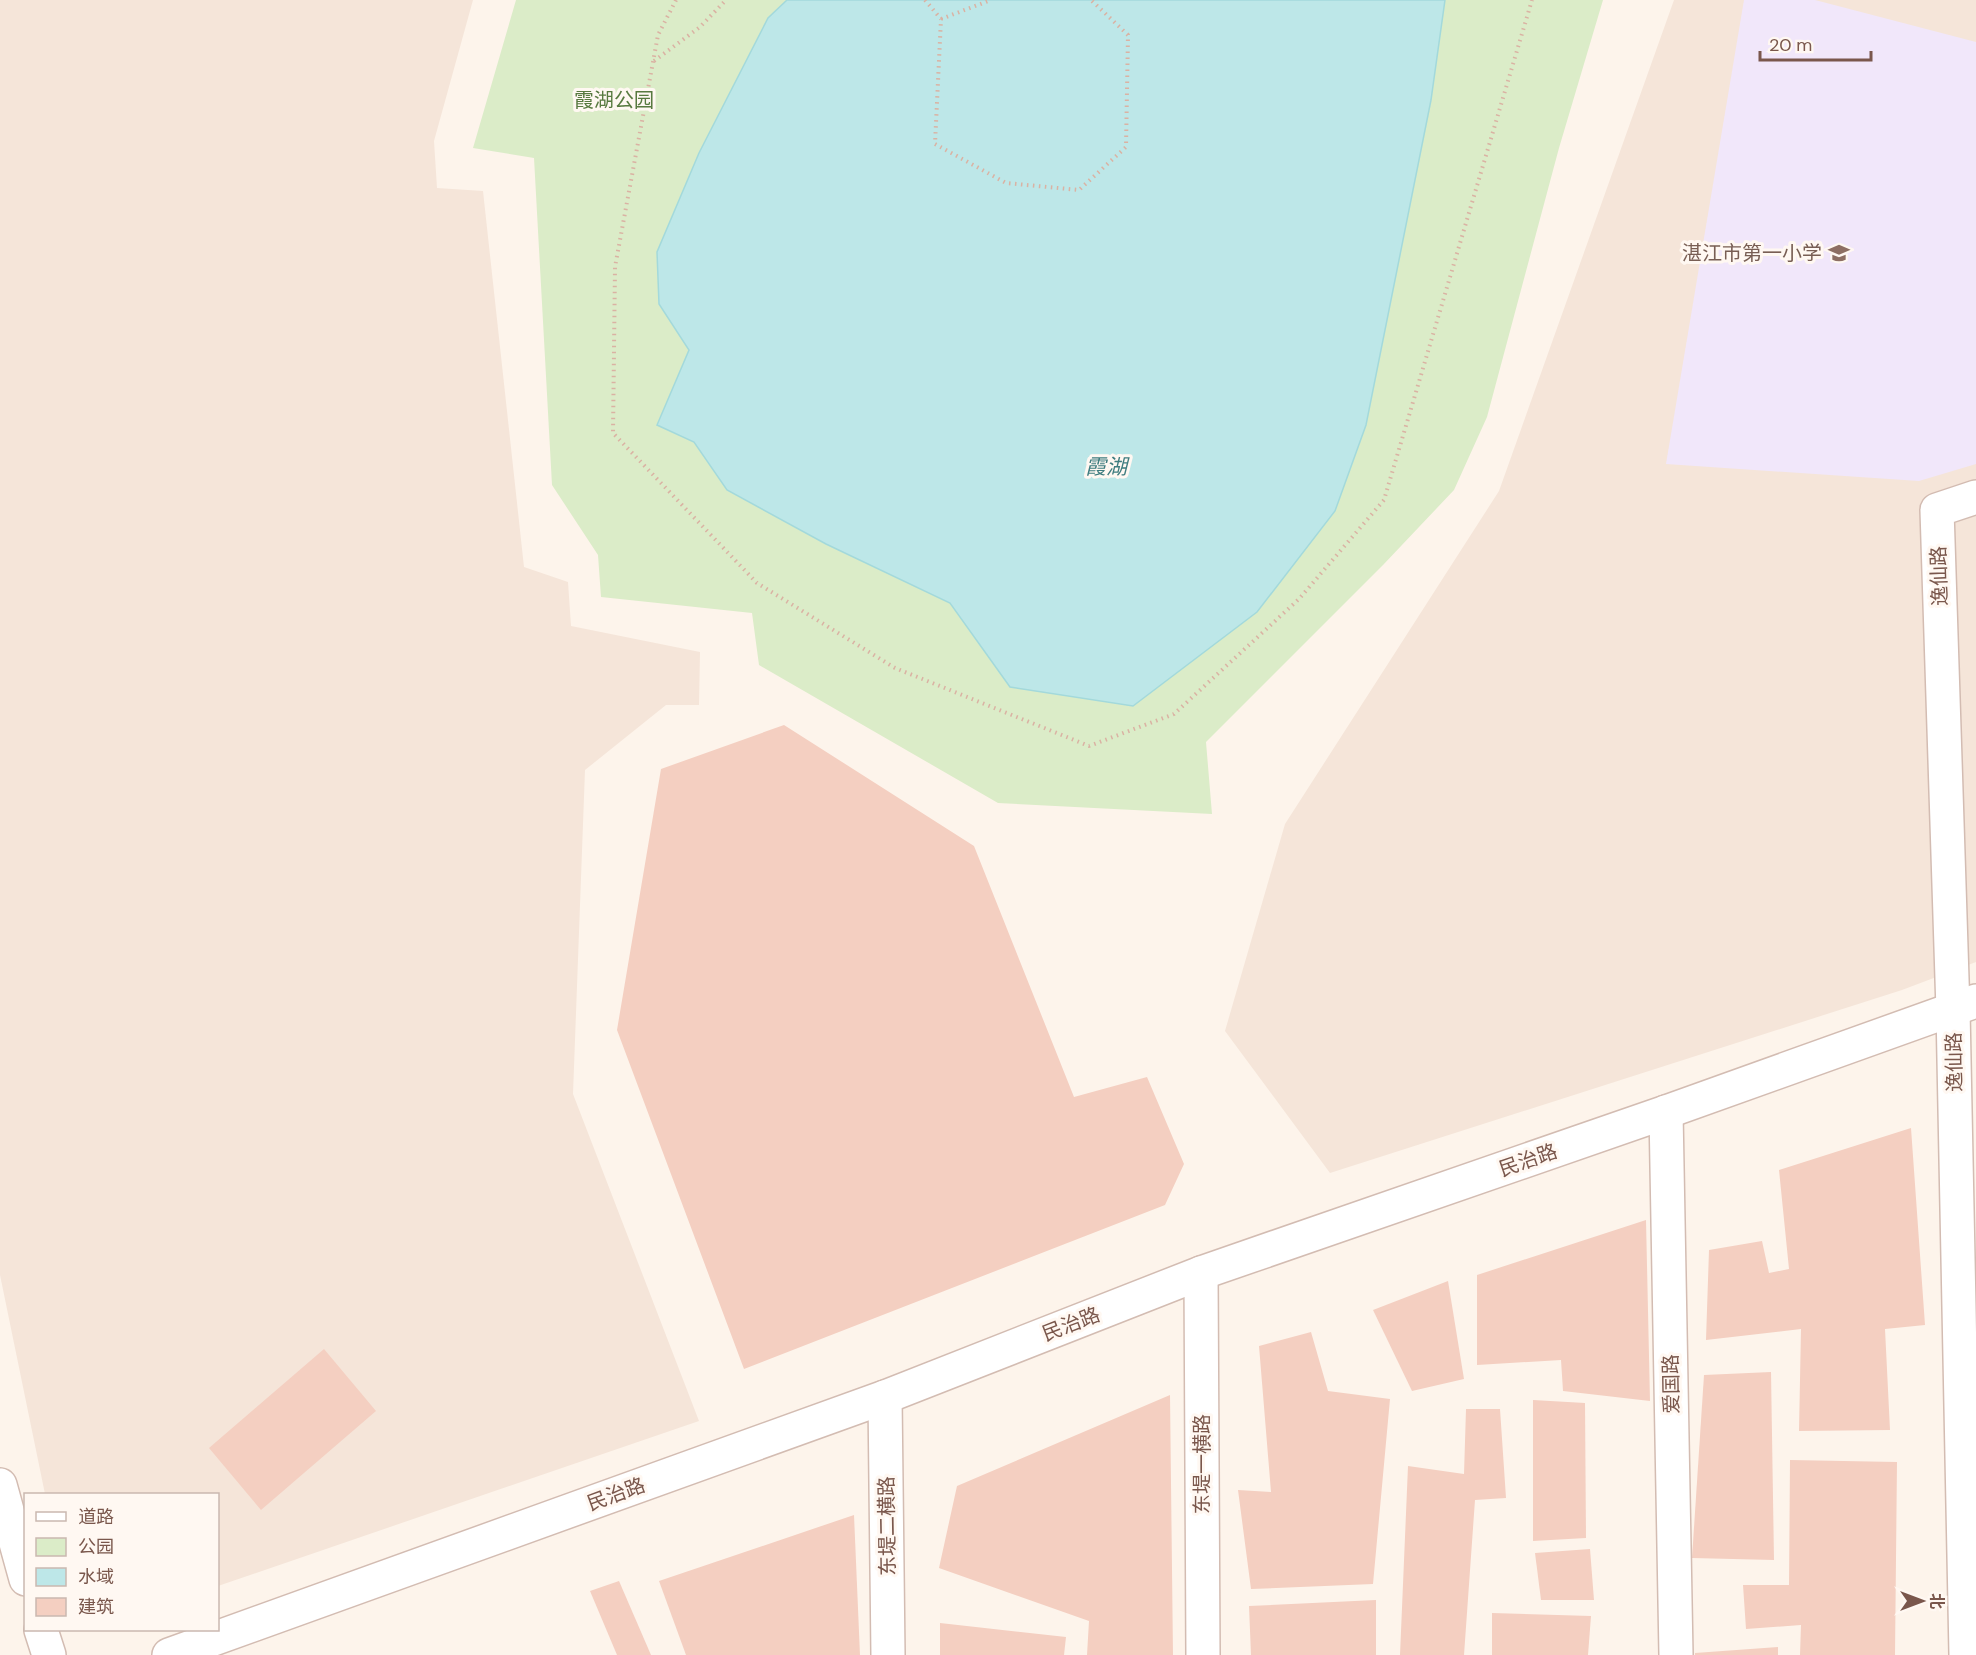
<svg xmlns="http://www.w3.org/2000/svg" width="1976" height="1655" font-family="'DM Sans','Noto Sans SC',sans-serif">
	<rect width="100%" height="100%" fill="#fdf4eb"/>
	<g fill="#f5e5d9">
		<path d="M0,0H473L434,141L437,188L483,191L524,567L568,582L571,626L700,652L699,705H666L585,770L573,1094L699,1421L218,1586V1494H45L0,1275Z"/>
		<path d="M1674,0H1976V962L1902,990L1330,1173L1225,1031L1285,824L1499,491Z"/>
	</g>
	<path fill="#f1e7fa" d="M1744,0H1815L1976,42V464L1919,481L1666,464Z"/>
	<path fill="#dbecc8" d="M516,0H787L768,18L699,153L659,304L689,350L657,425L694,442L727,490L826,544L950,603L1010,687L1366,425L1431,100L1445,0H1603L1559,148L1487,417L1454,490L1384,564L1206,742L1212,814L998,803L759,665L752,613L601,597L598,555L552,485L534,158L473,148Z"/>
	<path fill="#bde7e8" stroke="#a3d9db" stroke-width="1.5" d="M787,0H1445L1431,100L1366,425L1335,511L1257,612L1133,706L1010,687L950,603L826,544L727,490L694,442L657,425L689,350L659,304L657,252L699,153L768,18Z"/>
	<g fill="#f4cfc1">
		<path d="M784,725L974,846L1074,1097L1147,1077L1184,1164L1165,1205L744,1369L617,1030L661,769Z"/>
		<path d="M1911,1128L1925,1325L1885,1329L1890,1430L1799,1431L1801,1329L1706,1340L1709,1250L1762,1241L1769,1273L1789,1269L1779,1170Z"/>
		<path d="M1646,1220L1650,1401L1563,1391L1561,1360L1477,1365V1275Z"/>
		<path d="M1448,1281L1464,1379L1412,1391L1373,1310Z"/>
		<path d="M1311,1332L1328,1391L1390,1399L1373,1584L1251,1589L1238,1490L1271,1492L1259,1346Z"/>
		<path d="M324,1349L376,1411L261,1510L209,1448Z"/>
		<path d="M1771,1372L1774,1560L1692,1558L1704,1375Z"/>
		<path d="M1170,1395L1173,1655H1087L1089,1621L939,1568L957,1486Z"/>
		<path d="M1533,1400L1585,1403L1586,1538L1533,1541Z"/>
		<path d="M1466,1409H1500L1506,1498L1475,1500L1464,1655H1400L1408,1466L1464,1474Z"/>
		<path d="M1790,1460L1897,1462L1895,1655H1800L1801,1625L1746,1629L1743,1585H1789Z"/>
		<path d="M854,1515L860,1655H686L659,1581Z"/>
		<path d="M1590,1549L1594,1600H1541L1535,1553Z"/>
		<path d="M619,1581L651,1655H617L590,1591Z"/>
		<path d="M1376,1600V1655H1251L1249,1606Z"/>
		<path d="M1492,1613L1591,1616L1588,1655H1492Z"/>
		<path d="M940,1623L1066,1637L1064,1655H940Z"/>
		<path d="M1778,1647V1655H1695V1653Z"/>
	</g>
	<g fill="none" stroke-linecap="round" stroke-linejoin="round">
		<defs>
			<g id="minor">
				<path d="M1666,1112L1676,1655"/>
				<path d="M1201,1273L1203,1655"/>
				<path d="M885,1397L888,1655"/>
				<path d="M0,1485L26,1579"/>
				<path d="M41,1630L49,1655"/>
				<path d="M169,1655L885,1397L1201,1273L1666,1112L1976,1001"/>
				<path d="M1966,1655L1953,1010L1937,510L1976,497"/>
			</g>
		</defs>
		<use href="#minor" stroke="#d3bcb2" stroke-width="36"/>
		<g stroke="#dab2a3" stroke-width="4" stroke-dasharray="1.5 4.5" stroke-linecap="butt">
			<path d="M676,0L658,35L615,267L613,433L757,583L895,668L1089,746L1174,714L1299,599L1384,500L1532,0"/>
			<path d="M925,0L941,19L935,144L1006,183L1079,190L1126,147L1128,35L1091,0"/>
			<path d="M941,19L991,0"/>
			<path d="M654,61L700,27L726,0"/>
		</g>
		<use href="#minor" stroke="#fff" stroke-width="33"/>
	</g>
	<defs>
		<symbol id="school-bare" viewBox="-9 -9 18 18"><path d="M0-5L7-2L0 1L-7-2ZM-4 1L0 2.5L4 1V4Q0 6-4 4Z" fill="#8d6e63" stroke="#fff8f2" stroke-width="2.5" paint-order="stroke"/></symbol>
	</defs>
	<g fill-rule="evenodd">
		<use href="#school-bare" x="1824" y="238" width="30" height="30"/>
	</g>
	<g text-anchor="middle" stroke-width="6" stroke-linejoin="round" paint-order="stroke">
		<g font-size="20" fill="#587a40" stroke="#fff8f2">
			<text x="614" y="107">霞湖公园</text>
		</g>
		<g font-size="20" fill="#785e54" stroke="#fff8f2" text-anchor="end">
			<text x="1822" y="260">湛江市第一小学</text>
		</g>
		<g font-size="20" fill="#7a574c" stroke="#fff8f2">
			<text transform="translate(1939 576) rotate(-92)" y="7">逸仙路</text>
			<text transform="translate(1954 1062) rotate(-91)" y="7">逸仙路</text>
			<text transform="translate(1528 1160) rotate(-19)" y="7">民治路</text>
			<text transform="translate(1071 1324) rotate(-21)" y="7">民治路</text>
			<text transform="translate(1671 1384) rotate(-91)" y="7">爱国路</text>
			<text transform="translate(1202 1464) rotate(-90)" y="7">东堤一横路</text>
			<text transform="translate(616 1494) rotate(-20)" y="7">民治路</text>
			<text transform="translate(887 1526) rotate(-91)" y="7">东堤二横路</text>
		</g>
		<g font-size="21" font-style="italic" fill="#3e7c7f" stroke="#fff8f2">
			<text x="1106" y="474">霞湖</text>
		</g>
	</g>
	<rect x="24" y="1493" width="195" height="138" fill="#fff8f2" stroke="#cab8b0" stroke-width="1.5"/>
	<rect x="36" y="1512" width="30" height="9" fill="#ffffff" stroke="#cab8b0" stroke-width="1.5"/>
	<text x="78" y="1523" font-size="18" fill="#7a574c">道路</text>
	<rect x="36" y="1538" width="30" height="18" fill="#dbecc8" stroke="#cab8b0" stroke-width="1.5"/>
	<text x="78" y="1553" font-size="18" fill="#7a574c">公园</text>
	<rect x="36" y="1568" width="30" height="18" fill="#bde7e8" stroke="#cab8b0" stroke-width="1.5"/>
	<text x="78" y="1583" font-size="18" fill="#7a574c">水域</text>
	<rect x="36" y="1598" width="30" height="18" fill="#f4cfc1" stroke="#cab8b0" stroke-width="1.5"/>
	<text x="78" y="1613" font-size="18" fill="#7a574c">建筑</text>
	<g transform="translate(1922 1601) rotate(90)" stroke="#fff8f2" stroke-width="4.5" paint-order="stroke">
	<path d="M0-4.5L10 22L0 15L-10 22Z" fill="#7a574c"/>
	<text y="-9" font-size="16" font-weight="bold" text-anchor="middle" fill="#7a574c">北</text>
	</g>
	<path d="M1760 51v9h111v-9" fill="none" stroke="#7a574c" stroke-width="3"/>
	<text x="1769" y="51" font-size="18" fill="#7a574c" stroke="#fff8f2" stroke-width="4.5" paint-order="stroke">20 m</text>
</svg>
